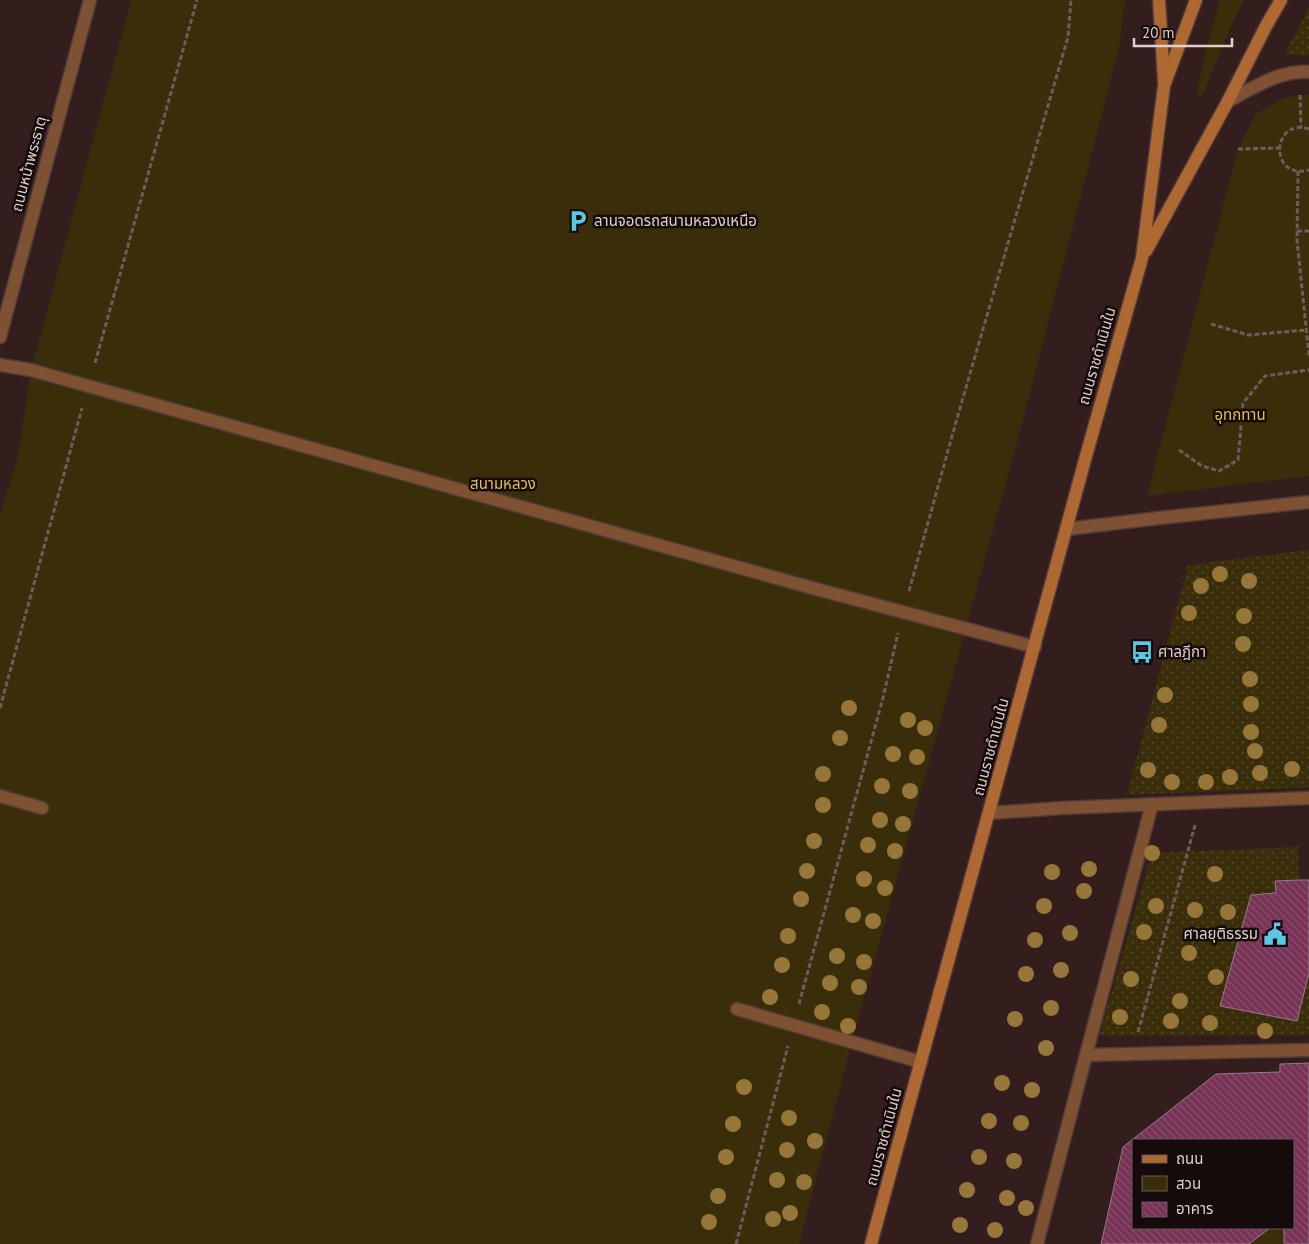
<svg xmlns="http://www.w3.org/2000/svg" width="1309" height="1244" font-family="'PT Sans','Noto Sans Thai',sans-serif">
	<defs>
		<pattern id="grass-dots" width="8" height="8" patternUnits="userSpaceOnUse" patternTransform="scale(1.25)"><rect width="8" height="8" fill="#3a2d0a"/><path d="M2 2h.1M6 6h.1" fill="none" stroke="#564a2d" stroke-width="1.8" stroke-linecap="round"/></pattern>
		<pattern id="building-back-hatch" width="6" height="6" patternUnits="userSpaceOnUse" patternTransform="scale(1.25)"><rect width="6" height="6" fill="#773256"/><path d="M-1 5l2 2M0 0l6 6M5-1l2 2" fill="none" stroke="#8a4f6d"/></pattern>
	</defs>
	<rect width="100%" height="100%" fill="#341e1d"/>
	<g fill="url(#grass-dots)">
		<path d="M1309,8V55C1303,55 1291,56 1286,53V51Z"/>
		<path d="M1309,550V787L1127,795L1188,565Z"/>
		<path d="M1298,847L1299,880H1309V1035L1099,1036L1152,853Z"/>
	</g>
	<g fill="#3a2d0a">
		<path d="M131,0H1125L1119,48L1018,439L852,1042L799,1244H0V515L19,452L31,370Z"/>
		<path d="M1220,0H1244L1230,28L1204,92L1201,96H1198L1197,93L1206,50Z"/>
		<path d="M1300,95H1309V476L1147,496L1238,149L1256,114L1281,99Z"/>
		<path d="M1270,1228H1284V1244H1249Z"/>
	</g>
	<g fill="url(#building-back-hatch)" stroke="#947c86">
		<path d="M1299,880H1309V973L1297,1021L1220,1006L1251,895L1276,893L1275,881Z"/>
		<path d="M1309,1063V1244H1284V1228H1293V1140H1133V1228H1270L1249,1244H1101L1123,1147L1216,1074L1280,1072V1064Z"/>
	</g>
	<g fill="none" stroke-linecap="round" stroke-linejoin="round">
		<defs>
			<g id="service">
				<path d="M0,365L31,370L88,386L816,589L1035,647"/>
				<path d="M0,796L42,808"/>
				<path d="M989,813L1062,808L1309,798"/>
				<path d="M737,1009L921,1062"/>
				<path d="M1086,1055L1152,804"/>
				<path d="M1037,1244L1086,1055L1309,1050"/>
			</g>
			<path id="minor" d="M1067,529L1159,518L1309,502"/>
			<g id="tertiary">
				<path d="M1228,101C1253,88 1280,70 1309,72"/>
				<path d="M0,337L90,0"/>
			</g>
			<g id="secondary">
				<path d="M1159,0L1164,81"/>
				<path d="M1146,251L1228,101L1266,26L1281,0"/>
				<path d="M871,1244L1086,456L1142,258L1164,86L1196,0"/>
			</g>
		</defs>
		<use href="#service" stroke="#4f3a39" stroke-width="15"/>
		<use href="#minor" stroke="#4f3a39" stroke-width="15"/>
		<use href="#tertiary" stroke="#4f3a39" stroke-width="15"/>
		<use href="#secondary" stroke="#4f3a39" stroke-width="15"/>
		<g stroke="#6e5b5a" stroke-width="3" stroke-dasharray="5 2.5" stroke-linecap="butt">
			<path d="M1300,95L1301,128"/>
			<path d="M1309,129C1271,117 1269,181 1309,170"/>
			<path d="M1238,149L1279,148"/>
			<path d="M1298,171L1297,240L1309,356"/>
			<path d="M1297,231H1309"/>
			<path d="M1211,324L1248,335L1306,330"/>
			<path d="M95,363L197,0"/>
			<path d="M1179,450L1202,466L1219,471L1238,460L1243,403L1265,376L1309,370"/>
			<path d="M909,591L956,422L1068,37L1071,0"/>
			<path d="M0,708L82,408"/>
			<path d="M799,1004L883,698L898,633"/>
			<path d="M1138,1032L1195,825"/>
			<path d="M736,1244L788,1046"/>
		</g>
		<use href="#service" stroke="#7d5131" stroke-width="12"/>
		<use href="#minor" stroke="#7d5131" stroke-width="12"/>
		<use href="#tertiary" stroke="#7d5131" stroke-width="12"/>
		<use href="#secondary" stroke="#ae6932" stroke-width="12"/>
	</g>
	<g fill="#967739">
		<circle cx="1220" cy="574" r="8"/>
		<circle cx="1249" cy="581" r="8"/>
		<circle cx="1201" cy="586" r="8"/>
		<circle cx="1189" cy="613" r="8"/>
		<circle cx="1244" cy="616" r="8"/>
		<circle cx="1243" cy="644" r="8"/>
		<circle cx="1184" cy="653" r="8"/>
		<circle cx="1250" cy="679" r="8"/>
		<circle cx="1165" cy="695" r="8"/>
		<circle cx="1251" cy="704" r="8"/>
		<circle cx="849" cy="708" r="8"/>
		<circle cx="908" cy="720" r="8"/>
		<circle cx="1159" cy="725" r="8"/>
		<circle cx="925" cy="728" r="8"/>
		<circle cx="1251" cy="732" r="8"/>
		<circle cx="840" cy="738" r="8"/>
		<circle cx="1255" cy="751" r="8"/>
		<circle cx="893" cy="754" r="8"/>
		<circle cx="917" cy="757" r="8"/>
		<circle cx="1292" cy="769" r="8"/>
		<circle cx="1148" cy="770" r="8"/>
		<circle cx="1260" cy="773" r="8"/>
		<circle cx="823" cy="774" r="8"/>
		<circle cx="1230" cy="777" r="8"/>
		<circle cx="1172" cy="782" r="8"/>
		<circle cx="1206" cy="782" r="8"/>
		<circle cx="882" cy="786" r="8"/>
		<circle cx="910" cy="791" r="8"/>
		<circle cx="823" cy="805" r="8"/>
		<circle cx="880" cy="820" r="8"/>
		<circle cx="903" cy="824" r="8"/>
		<circle cx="814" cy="841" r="8"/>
		<circle cx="868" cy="845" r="8"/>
		<circle cx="895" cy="851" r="8"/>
		<circle cx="1152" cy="853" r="8"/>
		<circle cx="1089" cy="869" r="8"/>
		<circle cx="807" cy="871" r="8"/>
		<circle cx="1052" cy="872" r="8"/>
		<circle cx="1215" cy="874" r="8"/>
		<circle cx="864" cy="879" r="8"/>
		<circle cx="885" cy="888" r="8"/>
		<circle cx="1084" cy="891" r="8"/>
		<circle cx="801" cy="899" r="8"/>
		<circle cx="1044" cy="906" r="8"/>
		<circle cx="1156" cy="906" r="8"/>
		<circle cx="1195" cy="910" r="8"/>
		<circle cx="1228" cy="912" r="8"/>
		<circle cx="853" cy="915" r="8"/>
		<circle cx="873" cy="921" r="8"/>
		<circle cx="1144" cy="932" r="8"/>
		<circle cx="1070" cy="933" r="8"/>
		<circle cx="788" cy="936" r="8"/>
		<circle cx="1035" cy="940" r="8"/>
		<circle cx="1189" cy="953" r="8"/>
		<circle cx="837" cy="956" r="8"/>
		<circle cx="864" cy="962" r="8"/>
		<circle cx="782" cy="965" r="8"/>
		<circle cx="1061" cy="970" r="8"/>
		<circle cx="1026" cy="974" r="8"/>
		<circle cx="1216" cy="977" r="8"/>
		<circle cx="1131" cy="979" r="8"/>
		<circle cx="830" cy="983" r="8"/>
		<circle cx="859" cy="987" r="8"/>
		<circle cx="770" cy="997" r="8"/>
		<circle cx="1180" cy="1001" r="8"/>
		<circle cx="1051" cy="1008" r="8"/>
		<circle cx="822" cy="1012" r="8"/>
		<circle cx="1120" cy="1017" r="8"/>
		<circle cx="1015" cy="1019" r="8"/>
		<circle cx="1171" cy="1021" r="8"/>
		<circle cx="1210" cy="1023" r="8"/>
		<circle cx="848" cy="1026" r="8"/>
		<circle cx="1265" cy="1031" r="8"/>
		<circle cx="1046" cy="1048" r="8"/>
		<circle cx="1002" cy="1083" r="8"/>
		<circle cx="744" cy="1087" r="8"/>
		<circle cx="1032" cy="1090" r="8"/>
		<circle cx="789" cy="1118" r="8"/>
		<circle cx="989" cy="1121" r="8"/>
		<circle cx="1021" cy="1123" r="8"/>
		<circle cx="733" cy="1124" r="8"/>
		<circle cx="815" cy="1141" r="8"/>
		<circle cx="787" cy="1150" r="8"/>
		<circle cx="726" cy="1157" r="8"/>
		<circle cx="979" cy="1157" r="8"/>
		<circle cx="1014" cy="1161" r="8"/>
		<circle cx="777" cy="1180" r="8"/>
		<circle cx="804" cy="1182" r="8"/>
		<circle cx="967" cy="1190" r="8"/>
		<circle cx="718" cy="1196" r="8"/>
		<circle cx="1007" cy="1198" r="8"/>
		<circle cx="1026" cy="1208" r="8"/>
		<circle cx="790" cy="1213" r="8"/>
		<circle cx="773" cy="1219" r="8"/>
		<circle cx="709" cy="1222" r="8"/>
		<circle cx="960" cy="1225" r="8"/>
		<circle cx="995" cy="1230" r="8"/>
	</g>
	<defs>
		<symbol id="parking-bare" viewBox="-9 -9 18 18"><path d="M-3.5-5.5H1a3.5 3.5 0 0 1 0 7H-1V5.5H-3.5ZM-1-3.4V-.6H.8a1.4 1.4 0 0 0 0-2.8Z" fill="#5ac8e5" stroke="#150b0a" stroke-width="2.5" paint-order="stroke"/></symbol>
		<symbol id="bus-bare" viewBox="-9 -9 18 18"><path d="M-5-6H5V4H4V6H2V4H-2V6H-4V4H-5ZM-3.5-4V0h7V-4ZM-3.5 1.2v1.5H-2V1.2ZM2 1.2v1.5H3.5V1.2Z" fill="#5ac8e5" stroke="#150b0a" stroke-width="2.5" paint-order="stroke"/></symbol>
		<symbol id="civic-bare" viewBox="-9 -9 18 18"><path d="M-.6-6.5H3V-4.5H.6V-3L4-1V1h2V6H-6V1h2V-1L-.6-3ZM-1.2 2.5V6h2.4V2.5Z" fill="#5ac8e5" stroke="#150b0a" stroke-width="2.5" paint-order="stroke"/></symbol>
	</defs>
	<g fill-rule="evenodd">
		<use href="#parking-bare" x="562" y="205" width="32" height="32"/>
		<use href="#bus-bare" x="1126" y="636" width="32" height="32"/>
		<use href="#civic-bare" x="1259" y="918" width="32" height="32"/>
	</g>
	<g text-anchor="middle" stroke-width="5" stroke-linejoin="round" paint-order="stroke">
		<g font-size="15" fill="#dfd0cf" stroke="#150b0a">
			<text transform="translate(29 164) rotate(-75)" y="5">ถนนหน้าพระธาตุ</text>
			<text transform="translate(1097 356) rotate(-74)" y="5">ถนนราชดำเนินใน</text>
			<text transform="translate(991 747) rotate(-75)" y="5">ถนนราชดำเนินใน</text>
			<text transform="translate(884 1137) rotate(-75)" y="5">ถนนราชดำเนินใน</text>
		</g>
		<g font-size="15" fill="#dfd0cf" stroke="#150b0a" text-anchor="start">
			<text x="594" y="226">ลานจอดรถสนามหลวงเหนือ</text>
			<text x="1158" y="657">ศาลฎีกา</text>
			<text x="1258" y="939" text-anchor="end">ศาลยุติธรรม</text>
		</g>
		<g font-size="15" fill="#e7bf50" stroke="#150b0a">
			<text x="1240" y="420">อุทกทาน</text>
			<text x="503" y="489">สนามหลวง</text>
		</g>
	</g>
	<rect x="1132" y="1139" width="162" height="90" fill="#150b0a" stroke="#665a59"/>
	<rect x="1142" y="1155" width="25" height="8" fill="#ae6932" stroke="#665a59"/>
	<text x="1176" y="1164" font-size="15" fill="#dfd0cf">ถนน</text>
	<rect x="1142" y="1176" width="25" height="15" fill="#3a2d0a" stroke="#665a59"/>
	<text x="1176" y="1189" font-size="15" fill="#dfd0cf">สวน</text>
	<rect x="1142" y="1202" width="25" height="15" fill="url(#building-back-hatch)" stroke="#665a59"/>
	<text x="1176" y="1214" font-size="15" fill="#dfd0cf">อาคาร</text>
	<path d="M1134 38v8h98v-8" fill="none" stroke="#dfd0cf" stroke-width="2.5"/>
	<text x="1142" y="38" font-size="15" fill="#dfd0cf" stroke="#150b0a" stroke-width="4" paint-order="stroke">20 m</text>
</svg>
